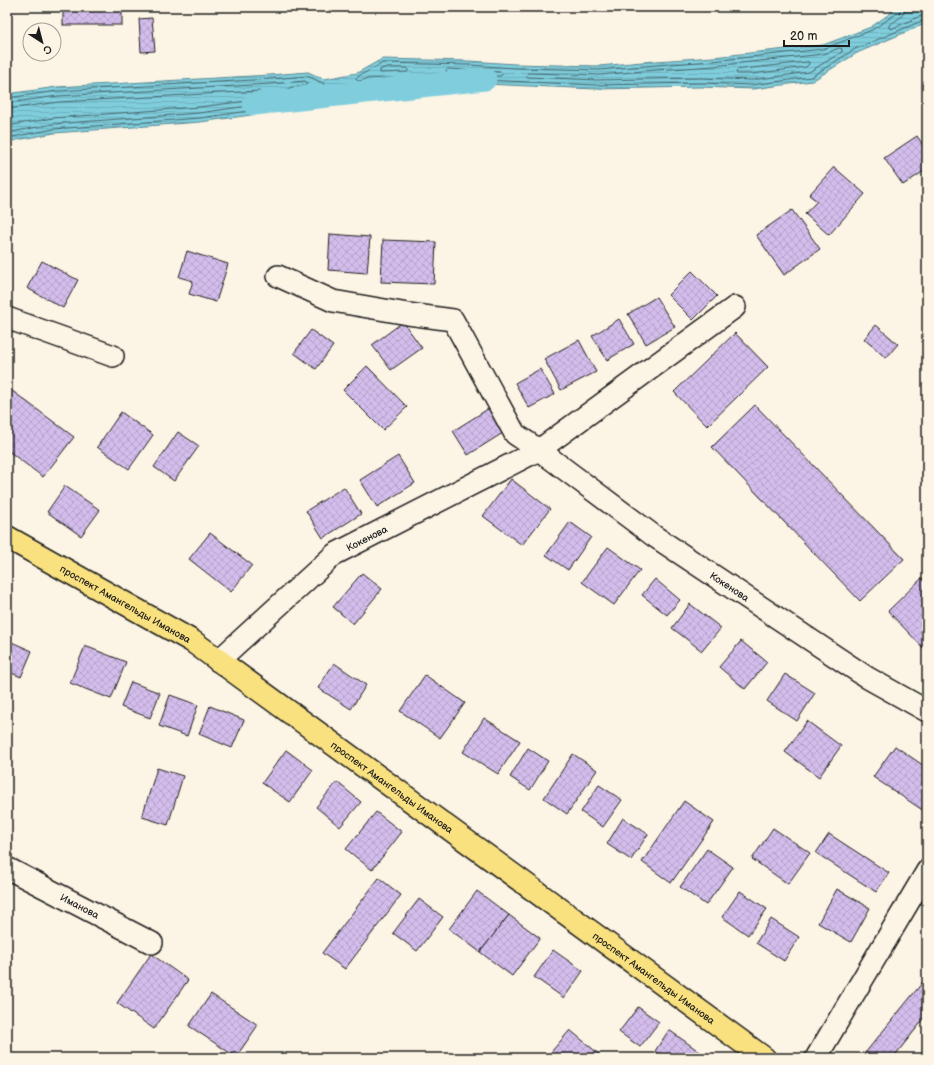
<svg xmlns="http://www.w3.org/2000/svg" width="934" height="1065" font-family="'Balsamiq Sans',sans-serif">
	<defs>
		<pattern id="water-rules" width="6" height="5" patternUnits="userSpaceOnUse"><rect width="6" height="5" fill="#80cedd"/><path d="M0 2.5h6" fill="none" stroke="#6eb0bd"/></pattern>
		<pattern id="building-cross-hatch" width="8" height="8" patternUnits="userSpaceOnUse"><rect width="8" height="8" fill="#d3bdec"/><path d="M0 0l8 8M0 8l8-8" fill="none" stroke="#b5a2ca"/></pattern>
	</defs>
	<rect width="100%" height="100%" fill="#fcf5e5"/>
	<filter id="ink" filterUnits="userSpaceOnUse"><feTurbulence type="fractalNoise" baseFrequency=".025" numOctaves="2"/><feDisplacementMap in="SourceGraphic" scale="8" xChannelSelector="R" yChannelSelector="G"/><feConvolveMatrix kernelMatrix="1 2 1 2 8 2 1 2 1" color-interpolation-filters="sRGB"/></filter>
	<g filter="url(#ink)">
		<path fill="url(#water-rules)" stroke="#588790" d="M899,7H927V23L857,53L812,81L753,89L701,87L596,89L417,81L368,83L295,96L251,115L200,122L54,133L7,142V94L57,87L270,75L308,72L324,79L357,73L382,59L469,61L515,64L599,66L642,62L713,57L823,45L871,27Z"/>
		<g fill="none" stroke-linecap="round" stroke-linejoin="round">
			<g stroke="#446369" stroke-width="1">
				<path d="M901,7V10L899,12L872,30L823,49L713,61L643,66L600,70L515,68L469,65L383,63L357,77L356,79L358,81L368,79L417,77L596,85L701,83L752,85L811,77L855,49L924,20H927"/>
				<path d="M906,7C905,17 896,20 889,25V28L891,29L923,15H927"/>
				<path d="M840,48L842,49V52L809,72L752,80L701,78L596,80L528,77L526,75L528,73L600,75L643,71L714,66L824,54Z"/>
				<path d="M807,62H809V64L806,67L752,74H737L736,72L737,70Z"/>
				<path d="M385,68H407L409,70L407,72L380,73V70Z"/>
				<path d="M448,69L501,72L503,74L500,76L448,73L446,71Z"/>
				<path d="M7,98L58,91L271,79L307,76L323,83L324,85L323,87L294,92L249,111L200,118L54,129L7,138"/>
				<path d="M7,103L58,96L271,84L305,81L308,83L306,85L292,87L248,106L199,113L53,124L7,133"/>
				<path d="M7,109L59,102L259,91L261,93L260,95L247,101L199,107L53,118L7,126"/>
			</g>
			<path stroke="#80cedd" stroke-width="23" d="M254,104L485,79"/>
		</g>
		<g fill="url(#building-cross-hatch)" stroke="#1c1c1c">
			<rect x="63" y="7" width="59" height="18"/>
			<path d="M152,18L155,51L141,52L139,19Z"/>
			<path d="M917,136L927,151V169L903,185L884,158Z"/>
			<path d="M834,167L865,194L829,235L805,214L817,201L809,195Z"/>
			<path d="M792,210L820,249L784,275L756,235Z"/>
			<path d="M330,234L370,237L367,273L328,270Z"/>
			<path d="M383,240L436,242L434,284L381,282Z"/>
			<path d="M187,251L228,264L216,302L189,294L193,281L179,277Z"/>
			<path d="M42,261L78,280L63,308L27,288Z"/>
			<path d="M692,271L717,296L693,320L668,295Z"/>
			<path d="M656,297L675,327L646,344L628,314Z"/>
			<path d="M619,319L634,344L607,360L592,336Z"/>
			<path d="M403,322L422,348L391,370L372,345Z"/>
			<path d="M876,325L898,344L886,358L864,339Z"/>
			<path d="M311,330L333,346L316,369L294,353Z"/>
			<path d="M735,333L768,367L707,426L674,392Z"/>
			<path d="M579,340L596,372L561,390L544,359Z"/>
			<path d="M367,366L407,407L383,430L343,390Z"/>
			<path d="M540,369L555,394L529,408L515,383Z"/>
			<path d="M7,387L74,437L43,477L7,450Z"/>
			<path d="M755,405L904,559L860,601L712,447Z"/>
			<path d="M491,407L506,431L468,455L453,431Z"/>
			<path d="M121,412L153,435L129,469L97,447Z"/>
			<path d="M178,432L199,446L174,481L154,467Z"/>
			<path d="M398,456L415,483L377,507L360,480Z"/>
			<path d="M511,479L550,509L522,545L483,516Z"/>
			<path d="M65,486L100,510L81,536L47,512Z"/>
			<path d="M344,487L361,514L323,538L306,511Z"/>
			<path d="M570,522L591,537L568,570L546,555Z"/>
			<path d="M210,533L252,565L231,592L189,559Z"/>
			<path d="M608,547L640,570L614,605L582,582Z"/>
			<path d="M362,573L382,589L353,624L333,607Z"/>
			<path d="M922,578L927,583V652L888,611Z"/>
			<path d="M655,579L680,600L667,615L642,595Z"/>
			<path d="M690,604L721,628L702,651L672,628Z"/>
			<path d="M7,640L32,651L21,677L7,671Z"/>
			<path d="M741,641L767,662L745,689L719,667Z"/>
			<path d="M85,646L126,662L111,699L70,683Z"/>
			<path d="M334,663L366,685L351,709L318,688Z"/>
			<path d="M785,674L815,693L797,721L767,701Z"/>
			<path d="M425,675L465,703L440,738L400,711Z"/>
			<path d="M131,682L160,693L150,718L121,707Z"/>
			<path d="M170,695L198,705L187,736L159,726Z"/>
			<path d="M210,706L244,720L232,748L199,734Z"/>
			<path d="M484,718L520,741L498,774L463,752Z"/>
			<path d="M807,721L841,746L819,777L785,752Z"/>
			<path d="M895,746L927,768V813L873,777Z"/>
			<path d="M528,748L548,761L530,790L510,777Z"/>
			<path d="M286,750L313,770L290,802L262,783Z"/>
			<path d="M573,754L597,770L567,814L544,798Z"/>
			<path d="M157,768L183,776L168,825L142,817Z"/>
			<path d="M337,782L361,802L340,827L316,807Z"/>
			<path d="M599,785L622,800L603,827L581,812Z"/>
			<path d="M684,801L714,822L671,883L642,862Z"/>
			<path d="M376,812L402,832L372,870L346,849Z"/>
			<path d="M623,818L648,834L631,860L607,844Z"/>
			<path d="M773,828L810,853L788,884L752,859Z"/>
			<path d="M829,834L889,873L876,892L816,853Z"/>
			<path d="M707,849L733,867L706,905L680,887Z"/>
			<path d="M379,878L401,895L345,969L322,953Z"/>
			<path d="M837,889L870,908L851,942L818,923Z"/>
			<path d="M477,891L509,915L480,952L449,929Z"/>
			<path d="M740,891L767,909L748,935L722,917Z"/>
			<path d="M419,899L443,917L417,951L393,933Z"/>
			<path d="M509,915L540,938L512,976L480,952Z"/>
			<path d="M771,919L799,937L784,961L756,943Z"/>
			<path d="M553,950L583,971L564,998L534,977Z"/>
			<path d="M151,954L188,980L154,1029L117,1003Z"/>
			<path d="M927,977V1015L896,1054L901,1058H861Z"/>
			<path d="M211,994L258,1025L236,1057L189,1026Z"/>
			<path d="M638,1007L659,1022L640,1047L619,1032Z"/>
			<path d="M570,1030L600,1055L598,1058H546Z"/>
			<path d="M669,1030L700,1052L696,1058H664L655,1051Z"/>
		</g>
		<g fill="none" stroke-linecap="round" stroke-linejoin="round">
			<defs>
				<g id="minor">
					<path id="s1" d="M278,276L333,301L408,314L453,320L515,434L539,450L654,536L868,678L927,711"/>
					<path d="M7,318L113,356"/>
					<path id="s2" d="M218,661L335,554L539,450L735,307"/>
					<path id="s3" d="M7,868L152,943"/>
					<path d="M816,1058L927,871"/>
				</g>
				<g id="major">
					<path id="s4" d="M7,537L192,641L764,1058"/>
				</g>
			</defs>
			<use href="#minor" stroke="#1c1c1c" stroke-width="24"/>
			<use href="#major" stroke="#1c1c1c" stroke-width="25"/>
			<use href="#minor" stroke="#fcf5e5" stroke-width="21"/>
			<use href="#major" stroke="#fae180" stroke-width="22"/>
		</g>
	</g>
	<g text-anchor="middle" stroke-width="3" stroke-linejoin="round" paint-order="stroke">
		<g font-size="10" fill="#1c1c1c" stroke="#fcf5e5">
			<text dy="4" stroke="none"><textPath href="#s2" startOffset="194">Кокенова</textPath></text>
			<text dy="4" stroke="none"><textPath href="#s1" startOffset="575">Кокенова</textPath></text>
			<text dy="4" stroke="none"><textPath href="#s4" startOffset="136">проспект Амангельды Иманова</textPath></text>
			<text dy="4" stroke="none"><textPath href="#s4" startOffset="460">проспект Амангельды Иманова</textPath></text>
			<text dy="4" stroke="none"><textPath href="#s3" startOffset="82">Иманова</textPath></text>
			<text dy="4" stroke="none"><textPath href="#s4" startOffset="784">проспект Амангельды Иманова</textPath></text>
		</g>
	</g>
	<rect width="934" height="1065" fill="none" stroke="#fcf5e5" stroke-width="24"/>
	<rect x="12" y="12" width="910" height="1041" fill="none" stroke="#1c1c1c" stroke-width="1.5" filter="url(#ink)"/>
	<g transform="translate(42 42) rotate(144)"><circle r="19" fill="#fcf5e5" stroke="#a29e95"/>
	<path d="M0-3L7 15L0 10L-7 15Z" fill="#1c1c1c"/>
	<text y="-6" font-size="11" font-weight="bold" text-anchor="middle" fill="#1c1c1c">С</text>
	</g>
	<path d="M784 40v6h65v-6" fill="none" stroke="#1c1c1c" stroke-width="2"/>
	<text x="790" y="40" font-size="12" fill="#1c1c1c" stroke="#fcf5e5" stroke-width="3" paint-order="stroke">20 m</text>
</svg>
